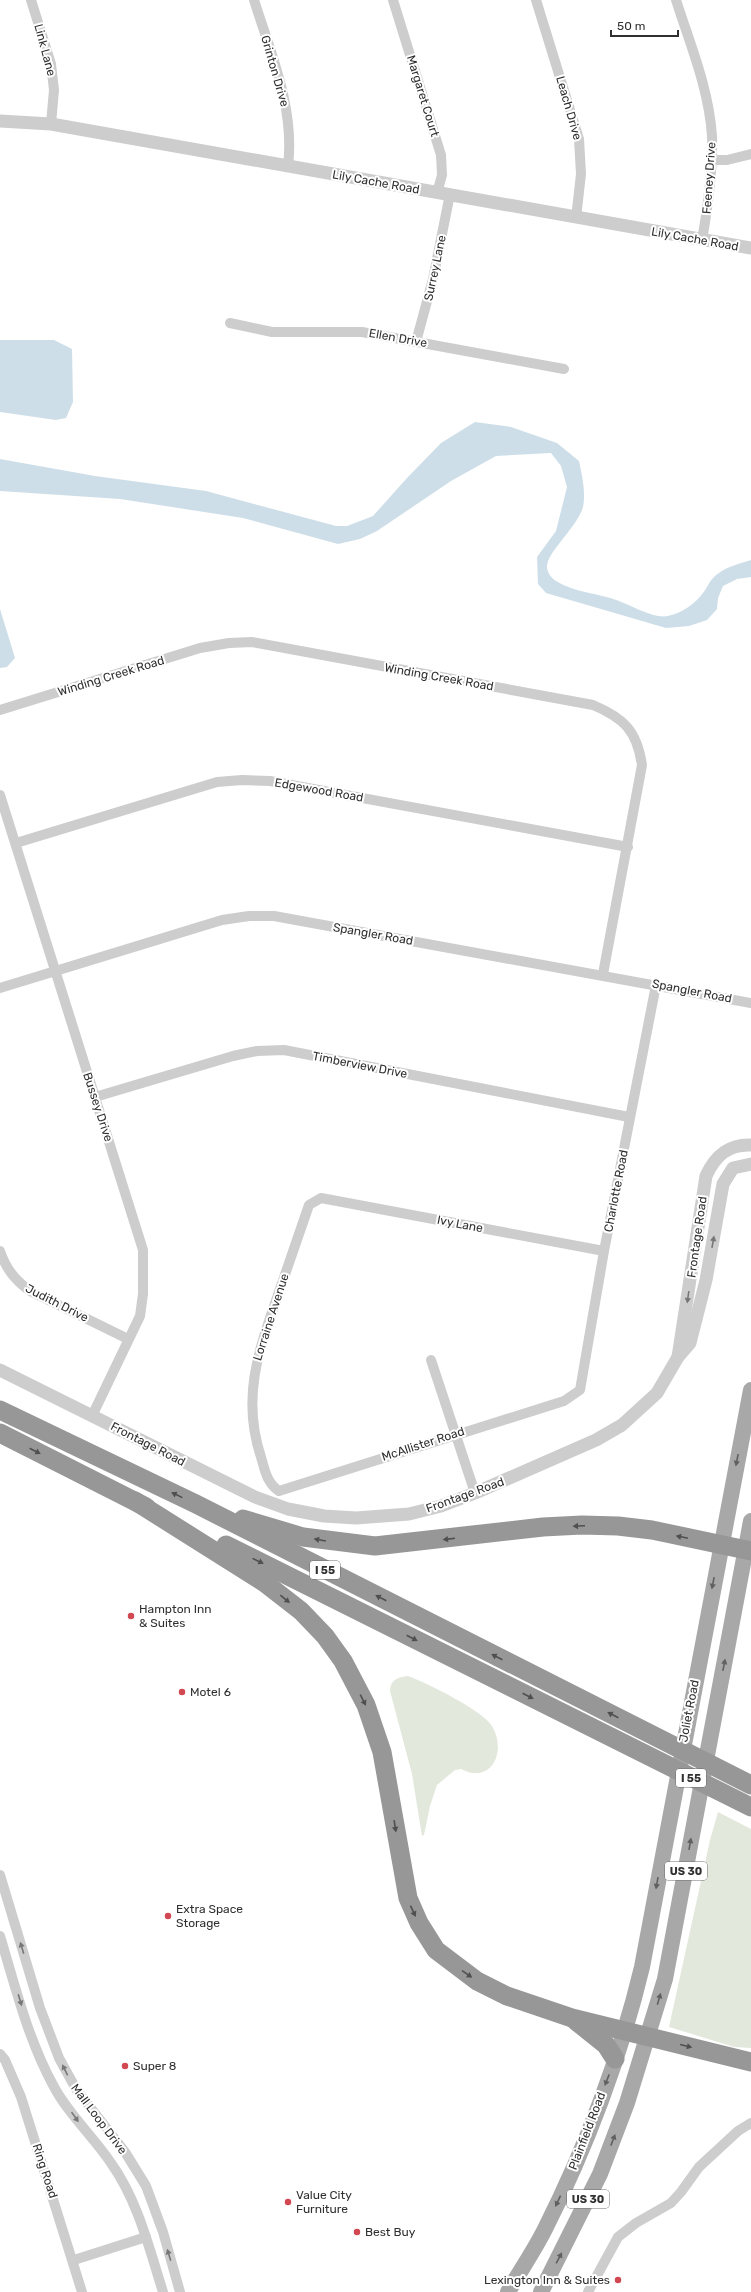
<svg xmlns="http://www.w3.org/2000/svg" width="751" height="2292" font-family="Rubik,sans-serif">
	<rect width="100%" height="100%" fill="#fff"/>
	<g fill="#e3e8dc">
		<path d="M408,1676C427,1683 482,1710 492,1726C507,1751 492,1785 461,1769L455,1770L437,1785L430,1806L424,1835L422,1836L412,1774L390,1691C390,1680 398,1677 408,1676Z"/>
		<path d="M718,1812L751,1829V2048L734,2047L669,2027L710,1840Z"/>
	</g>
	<g fill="#cedee8">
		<path d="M0,340H54L72,349L73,402L66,418L56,420L0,412Z"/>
		<path d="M475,422L511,427L557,443L579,461C582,475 586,493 583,507C578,526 548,551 547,566C547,572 550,577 556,581C575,593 599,593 619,601C632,606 655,619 668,616C682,613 695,604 703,593C707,588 710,580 715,576C725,567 738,564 751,560V577L737,579L723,586L718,598L717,609L707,620L689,626L666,628L546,593L538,584L537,557L556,531L567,487L561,466L551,453L496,456L451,481L377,531L360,539L338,544L243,518L120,499L0,491V459L95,476L206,491L336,526H347L373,516L407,478L441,443Z"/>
		<path d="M0,609L15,658L7,667L0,668Z"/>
	</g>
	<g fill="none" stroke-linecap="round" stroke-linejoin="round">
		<g stroke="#cdcdcd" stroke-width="10">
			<path d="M31,0L51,64L54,90L51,124"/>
			<path d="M254,0C271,54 295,108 288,166"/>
			<path d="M393,0L441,155L442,175L437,193"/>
			<path d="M536,0L579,139L581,174L576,218"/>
			<path d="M676,0C690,44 709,89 712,136C713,171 708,206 702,240"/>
			<path d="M712,160H727L751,154"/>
			<path d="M230,323L272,332H362L564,369"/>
			<path d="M416,342L433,279L450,194"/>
			<path d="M0,710L200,648L229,643L252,642L593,705C624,718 637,731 642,765L603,974"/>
			<path d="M0,795L143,1250V1294L140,1316L92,1416"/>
			<path d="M16,843L217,782L242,780L270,781L628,847"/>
			<path d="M0,988L222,920L249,916H274L751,1003"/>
			<path d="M95,1097L233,1056L257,1051L284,1050L629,1117"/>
			<path d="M0,1251C6,1269 15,1280 30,1291L128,1339"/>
			<path d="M604,1251L321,1198L309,1205C299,1234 289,1263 279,1292C259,1349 241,1397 261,1457C265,1471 267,1483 279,1491L564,1401L580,1390L604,1251L656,985"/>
			<path d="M431,1360L475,1493"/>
			<path d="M0,1875L40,2008L59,2058L76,2089L125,2152L146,2186L163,2232L180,2292"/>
			<path d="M0,1936C15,1986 28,2039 53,2085C68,2114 93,2136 111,2163C138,2201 149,2248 163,2292"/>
			<path d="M0,2054L5,2060L21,2097L82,2292"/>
			<path d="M74,2260L146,2237"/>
			<path d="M588,2292L618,2237L636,2223L671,2203L681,2192L699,2167L738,2131L751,2123"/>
		</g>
		<g stroke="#cdcdcd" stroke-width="13">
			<path d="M0,121L51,124L751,248"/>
			<path d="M678,1357L706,1176C715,1156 728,1144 751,1145"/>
			<path d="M0,1370L255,1497L288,1509L324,1516L356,1518L409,1514L441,1506L475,1493L596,1440L622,1425L657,1393L678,1357L690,1343L706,1280L723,1184L733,1168L751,1164"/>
		</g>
		<g stroke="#a8a8a8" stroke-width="16">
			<path d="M508,2292C520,2271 534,2251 545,2229C586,2148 621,2055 642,1967L751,1390"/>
			<path d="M541,2292L600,2174L627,2103L665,1979L751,1521"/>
		</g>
		<g stroke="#979797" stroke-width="19">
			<path d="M0,1410L196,1504L751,1785"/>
			<path d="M0,1433L146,1507"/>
			<path d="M135,1501L265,1583L301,1611L325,1636L343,1661L366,1705L382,1752L408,1898L419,1923L436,1950L477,1981L507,1996L572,2018L751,2062"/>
			<path d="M243,1519L303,1537L375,1546L543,1527L582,1525L618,1526L652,1530L751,1551"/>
			<path d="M226,1545L751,1807"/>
			<path d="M576,2021L606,2045L615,2059"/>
		</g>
	</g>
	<defs><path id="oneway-solid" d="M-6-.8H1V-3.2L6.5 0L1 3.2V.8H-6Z"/></defs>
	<g fill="#777">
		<use href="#oneway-solid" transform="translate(713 1242) rotate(-80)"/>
		<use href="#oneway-solid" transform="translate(688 1297) rotate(98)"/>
		<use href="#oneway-solid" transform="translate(22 1948) rotate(-107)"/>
		<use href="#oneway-solid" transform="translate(20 2000) rotate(73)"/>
		<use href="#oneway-solid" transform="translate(65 2070) rotate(-116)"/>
		<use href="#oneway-solid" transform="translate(75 2117) rotate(55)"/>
		<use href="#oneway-solid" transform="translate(169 2255) rotate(-107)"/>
	</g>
	<g fill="#4f4f4f">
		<use href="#oneway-solid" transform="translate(35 1451) rotate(27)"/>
		<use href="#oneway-solid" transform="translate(177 1495) rotate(-154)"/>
		<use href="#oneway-solid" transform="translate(579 1526) rotate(178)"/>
		<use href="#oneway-solid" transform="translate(682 1537) rotate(-168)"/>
		<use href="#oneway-solid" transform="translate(449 1539) rotate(173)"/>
		<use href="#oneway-solid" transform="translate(320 1540) rotate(-170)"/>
		<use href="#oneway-solid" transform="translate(258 1561) rotate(26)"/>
		<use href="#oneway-solid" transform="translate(381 1598) rotate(-153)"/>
		<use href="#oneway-solid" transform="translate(285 1599) rotate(39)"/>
		<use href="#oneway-solid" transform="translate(412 1638) rotate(27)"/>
		<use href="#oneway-solid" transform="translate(497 1657) rotate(-153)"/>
		<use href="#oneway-solid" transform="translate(528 1696) rotate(27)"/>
		<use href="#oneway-solid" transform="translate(363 1700) rotate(63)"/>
		<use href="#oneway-solid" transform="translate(613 1715) rotate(-153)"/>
		<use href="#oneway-solid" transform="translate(395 1826) rotate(81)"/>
		<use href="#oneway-solid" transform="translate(413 1911) rotate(65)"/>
		<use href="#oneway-solid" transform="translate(467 1974) rotate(35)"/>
		<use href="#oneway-solid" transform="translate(686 2046) rotate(14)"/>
	</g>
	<g fill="#606060">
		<use href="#oneway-solid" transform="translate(737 1460) rotate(101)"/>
		<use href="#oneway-solid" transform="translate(713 1583) rotate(101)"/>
		<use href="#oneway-solid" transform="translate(724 1665) rotate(-79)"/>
		<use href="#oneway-solid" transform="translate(690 1844) rotate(-80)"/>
		<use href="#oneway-solid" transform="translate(657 1883) rotate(100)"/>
		<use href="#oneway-solid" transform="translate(659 1999) rotate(-74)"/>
		<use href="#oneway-solid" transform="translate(607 2080) rotate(111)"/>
		<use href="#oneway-solid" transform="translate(613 2140) rotate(-69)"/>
		<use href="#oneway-solid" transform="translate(558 2201) rotate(115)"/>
		<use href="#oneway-solid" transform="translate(559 2258) rotate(-62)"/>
	</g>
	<g fill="#d14853" stroke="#fff" stroke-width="1.5">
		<circle cx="131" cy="1616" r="4"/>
		<circle cx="182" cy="1692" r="4"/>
		<circle cx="168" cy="1916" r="4"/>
		<circle cx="125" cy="2066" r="4"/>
		<circle cx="288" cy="2202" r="4"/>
		<circle cx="357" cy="2232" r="4"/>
		<circle cx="618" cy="2280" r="4"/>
	</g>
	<g text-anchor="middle" stroke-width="4" stroke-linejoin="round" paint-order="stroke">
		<g fill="#fff" stroke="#6e6e6e" stroke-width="1">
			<rect x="310" y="1561" width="30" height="18" rx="3"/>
			<rect x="676" y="1769" width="30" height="18" rx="3"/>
			<rect x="665" y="1862" width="42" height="18" rx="3"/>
			<rect x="567" y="2190" width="42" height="18" rx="3"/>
		</g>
		<g font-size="11" font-weight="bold" fill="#303030">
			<text x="325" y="1574">I 55</text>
			<text x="691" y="1782">I 55</text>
			<text x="686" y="1875">US 30</text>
			<text x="588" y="2203">US 30</text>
		</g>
		<g font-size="12" fill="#303030" stroke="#fff">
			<text transform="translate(45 50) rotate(75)" y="4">Link Lane</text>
			<text transform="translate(275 71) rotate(74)" y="4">Grinton Drive</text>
			<text transform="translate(423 96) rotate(73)" y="4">Margaret Court</text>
			<text transform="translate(569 108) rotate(74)" y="4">Leach Drive</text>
			<text transform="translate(709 178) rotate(-86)" y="4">Feeney Drive</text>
			<text transform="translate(376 182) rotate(10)" y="4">Lily Cache Road</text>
			<text transform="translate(695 239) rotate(10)" y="4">Lily Cache Road</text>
			<text transform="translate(435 268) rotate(-78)" y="4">Surrey Lane</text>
			<text transform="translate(398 338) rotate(10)" y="4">Ellen Drive</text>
			<text transform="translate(111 676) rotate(-17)" y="4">Winding Creek Road</text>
			<text transform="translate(439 677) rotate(10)" y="4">Winding Creek Road</text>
			<text transform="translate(319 790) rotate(10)" y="4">Edgewood Road</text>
			<text transform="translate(373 934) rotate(10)" y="4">Spangler Road</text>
			<text transform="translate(692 991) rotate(11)" y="4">Spangler Road</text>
			<text transform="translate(360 1065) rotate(11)" y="4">Timberview Drive</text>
			<text transform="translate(98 1107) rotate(72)" y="4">Bussey Drive</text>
			<text transform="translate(616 1191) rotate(-79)" y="4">Charlotte Road</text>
			<text transform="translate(460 1224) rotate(11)" y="4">Ivy Lane</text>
			<text transform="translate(697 1237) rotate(-82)" y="4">Frontage Road</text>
			<text transform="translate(57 1303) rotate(27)" y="4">Judith Drive</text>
			<text transform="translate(271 1317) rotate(-72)" y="4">Lorraine Avenue</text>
			<text transform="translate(148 1444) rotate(27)" y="4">Frontage Road</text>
			<text transform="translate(423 1444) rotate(-18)" y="4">McAllister Road</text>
			<text transform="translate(465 1495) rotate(-20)" y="4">Frontage Road</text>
			<text transform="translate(689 1711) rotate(-79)" y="4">Joliet Road</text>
			<text transform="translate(99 2119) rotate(53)" y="4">Mall Loop Drive</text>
			<text transform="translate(587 2131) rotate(-69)" y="4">Plainfield Road</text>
			<text transform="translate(45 2171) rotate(72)" y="4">Ring Road</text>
		</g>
		<g font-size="12" fill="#303030" stroke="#fff" text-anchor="start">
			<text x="139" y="1613">Hampton Inn<tspan x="139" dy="14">&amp; Suites</tspan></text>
			<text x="190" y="1696">Motel 6</text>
			<text x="176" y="1913">Extra Space<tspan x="176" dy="14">Storage</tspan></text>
			<text x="133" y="2070">Super 8</text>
			<text x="296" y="2199">Value City<tspan x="296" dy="14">Furniture</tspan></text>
			<text x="365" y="2236">Best Buy</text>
			<text x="610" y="2284" text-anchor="end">Lexington Inn &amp; Suites</text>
		</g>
	</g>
	<path d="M611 30v6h67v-6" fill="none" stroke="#303030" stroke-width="2"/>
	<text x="617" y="30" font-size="12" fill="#303030" stroke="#ffffff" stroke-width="3" paint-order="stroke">50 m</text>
</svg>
